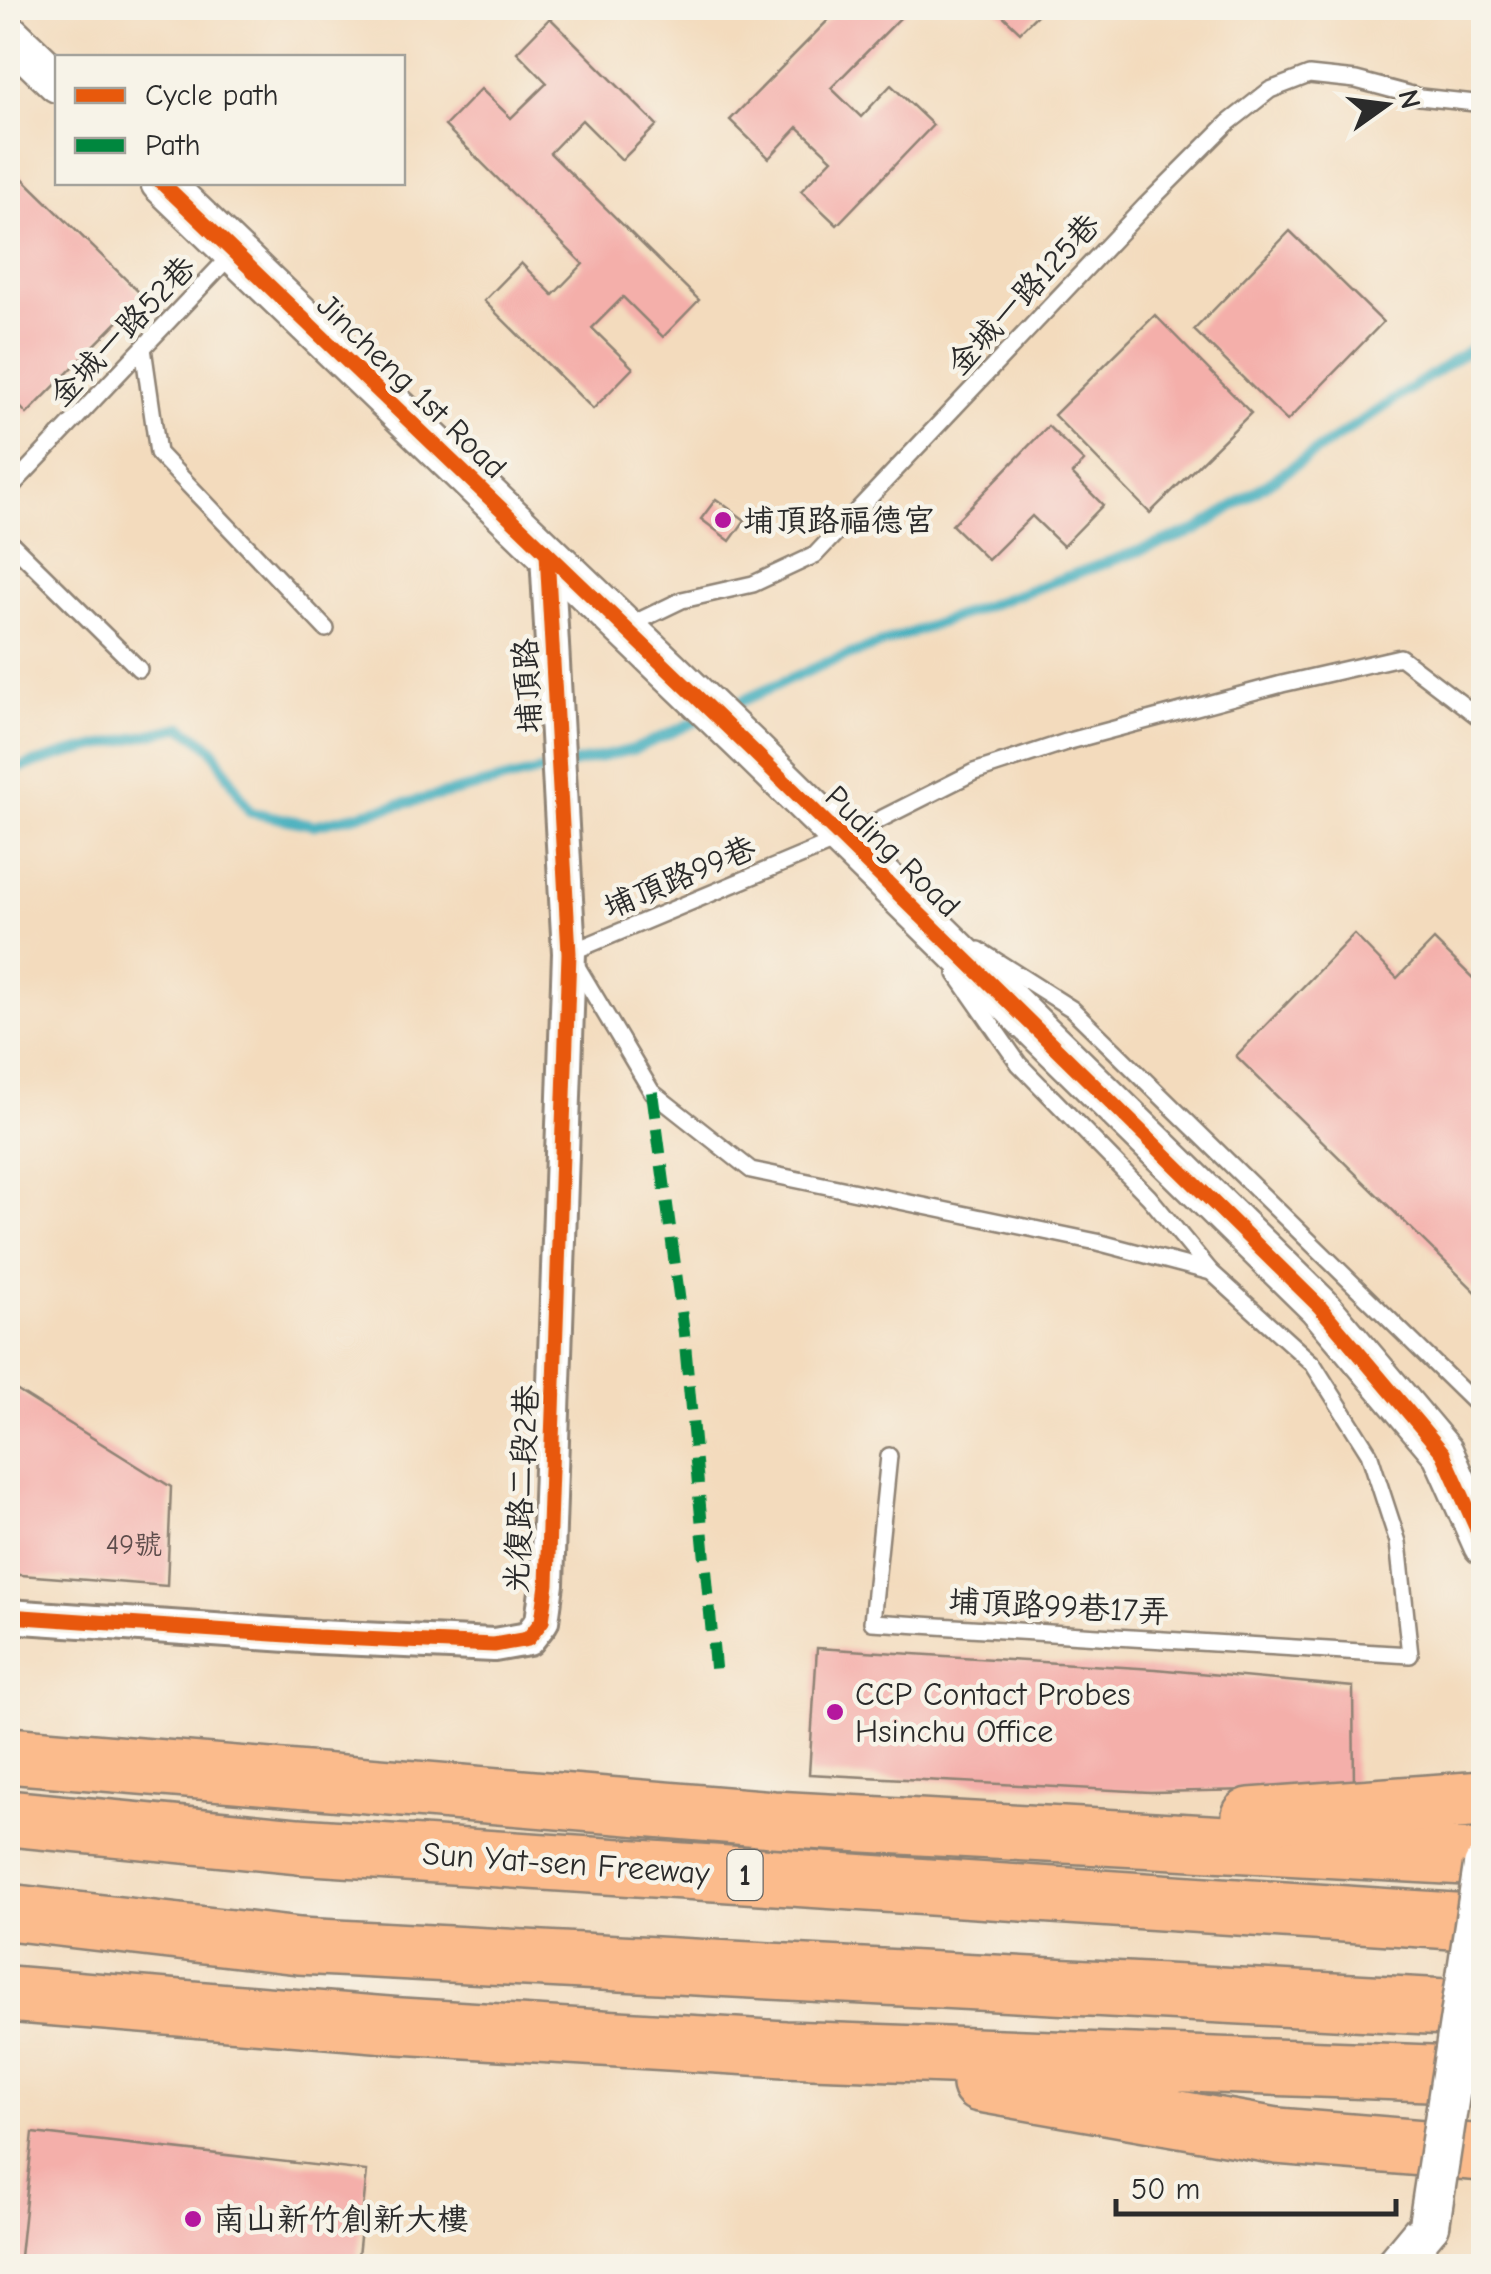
<svg xmlns="http://www.w3.org/2000/svg" width="1491" height="2274" font-family="'Comic Neue','LXGW WenKai TC',sans-serif">
	<rect width="100%" height="100%" fill="#f7f3e8"/>
	<filter id="ink" filterUnits="userSpaceOnUse"><feTurbulence type="fractalNoise" baseFrequency=".01" numOctaves="2"/><feDisplacementMap in="SourceGraphic" scale="20" xChannelSelector="R" yChannelSelector="G"/><feConvolveMatrix kernelMatrix="1 2 1 2 8 2 1 2 1" color-interpolation-filters="sRGB"/></filter>
	<filter id="wash" filterUnits="userSpaceOnUse"><feTurbulence type="fractalNoise" baseFrequency=".0048" numOctaves="4" result="noise"/><feDisplacementMap in="SourceGraphic" scale="40" xChannelSelector="R" yChannelSelector="G"/><feGaussianBlur stdDeviation="2.25" result="paint"/><feColorMatrix in="noise" values="0 0 0 0 0 0 0 0 0 0 0 0 0 0 0 0 0 1.4 0 .05"/><feComposite in="paint" operator="in"/></filter>
	<g filter="url(#wash)">
		<rect width="100%" height="100%" fill="#f3dbbd"/>
		<g fill="none" stroke-linecap="round" stroke-linejoin="round">
			<path stroke="#3eacbc" stroke-width="11" d="M8,771L69,753L182,727L212,748L250,812L314,825L635,749L824,664L1197,530L1484,340"/>
		</g>
		<g id="blocks">
			<g fill="#f4afaa">
				<path d="M840,8H910L831,88L861,117L891,85L933,125L837,225L801,191L832,159L798,127L769,158L730,120Z"/>
				<path d="M995,8H1044L1020,32Z"/>
				<path d="M550,18L657,125L622,160L582,120L550,153L699,300L663,337L623,297L592,328L633,368L593,409L484,301L521,263L553,295L583,264L445,126L481,89L511,118L547,83L517,52Z"/>
				<path d="M8,164L143,296L27,414L8,394Z"/>
				<path d="M1290,231L1383,322L1287,421L1194,330Z"/>
				<path d="M1155,315L1251,413L1150,513L1054,415Z"/>
				<path d="M1048,426L1084,461L1072,474L1103,505L1063,546L1032,516L988,560L952,525Z"/>
				<path d="M716,499L745,520L730,541L701,519Z"/>
				<path d="M1354,934L1397,978L1434,940L1484,989V1300L1236,1056Z"/>
				<path d="M8,1385L171,1487L167,1586L8,1574Z"/>
				<path d="M817,1648L1155,1669L1353,1687L1354,1788L1150,1792L809,1774Z"/>
				<path d="M33,2133L367,2171L357,2266H19Z"/>
			</g>
		</g>
	</g>
	<g filter="url(#ink)">
		<use href="#blocks" fill-opacity="0" stroke="#8f8374" stroke-width="2.5"/>
		<g fill="none" stroke-linecap="round" stroke-linejoin="round">
			<defs>
				<g id="service">
					<path d="M143,348L158,453L326,629"/>
					<path d="M8,490L232,254"/>
					<path d="M8,540L139,669"/>
					<path d="M628,626L682,600L753,584L815,555L1145,206L1228,123L1270,90L1309,75L1356,80L1420,97L1484,104"/>
					<path d="M979,950L1072,1009L1484,1412"/>
					<path d="M956,974L1019,1064L1149,1197L1211,1272"/>
					<path d="M889,1456L872,1622L1410,1655L1398,1542L1369,1453L1313,1364L1211,1272L1097,1242L751,1170L652,1092L569,953L841,839L974,772L1066,742L1282,684L1400,657L1484,721"/>
				</g>
				<path id="minor" d="M8,1616L317,1637L494,1645L528,1639L542,1621L547,1584L569,953L547,554"/>
				<g id="tertiary">
					<path d="M8,34L58,82"/>
					<path d="M161,182L752,750L1319,1306L1443,1453L1484,1545"/>
					<path d="M1395,2266L1429,2225"/>
				</g>
				<g id="motorway">
					<path d="M8,1755L773,1819L1484,1858"/>
					<path d="M1250,1816L1484,1799"/>
					<path d="M8,1818L298,1846L1484,1923"/>
					<path d="M8,1912L299,1946L1484,2009"/>
					<path d="M8,1994L400,2026L785,2049L1484,2075"/>
					<path d="M980,2084L1277,2136L1484,2153"/>
				</g>
			</defs>
			<use href="#service" stroke="#8f8374" stroke-width="20"/>
			<use href="#minor" stroke="#8f8374" stroke-width="38"/>
			<use href="#tertiary" stroke="#8f8374" stroke-width="45"/>
			<use href="#motorway" stroke="#8f8374" stroke-width="60"/>
			<use href="#service" stroke="#fff" stroke-width="15"/>
			<use href="#minor" stroke="#fff" stroke-width="32"/>
			<use href="#tertiary" stroke="#fff" stroke-width="40"/>
			<use href="#motorway" stroke="#fbbb8c" stroke-width="55"/>
			<defs>
				<path id="tertiary-bridge" d="M1429,2225L1484,1866"/>
			</defs>
			<use href="#tertiary-bridge" stroke="#8f8374" stroke-width="45" stroke-linecap="butt"/>
			<use href="#tertiary-bridge" stroke="#fff" stroke-width="40"/>
			<path stroke="#00873e" stroke-width="12" stroke-dasharray="25 12" stroke-linecap="butt" d="M652,1092L684,1333L716,1678"/>
			<defs>
				<g id="cycleway">
					<path d="M161,182L752,750L1319,1306L1443,1453L1484,1545"/>
					<path d="M8,1616L317,1637L494,1645L528,1639L542,1621L547,1584L569,953L547,554"/>
				</g>
			</defs>
			<use href="#cycleway" stroke="#f7f3e8" stroke-width="21"/>
			<use href="#cycleway" stroke="#e8590c" stroke-width="15"/>
		</g>
	</g>
	<g fill="#b5179e" stroke="#f7f3e8" stroke-width="4">
		<circle cx="723" cy="520" r="10"/>
		<circle cx="835" cy="1712" r="10"/>
		<circle cx="193" cy="2219" r="10"/>
	</g>
	<g text-anchor="middle" stroke-width="9" stroke-linejoin="round" paint-order="stroke">
		<g font-size="28" fill="#5d4c4b">
			<text x="134" y="1554">49號</text>
		</g>
		<rect fill="#f7f3e8" stroke="#686764" stroke-width="2.5" x="727.5" y="1850" width="35" height="50" rx="8"/>
		<g font-size="30" font-weight="bold" fill="#2b2b2b">
			<text x="745" y="1885">1</text>
		</g>
		<g font-size="32" fill="#2b2b2b" stroke="#f7f3e8">
			<text transform="translate(1023 294) rotate(-47)" y="11">金城一路125巷</text>
			<text transform="translate(122 331) rotate(-46)" y="11">金城一路52巷</text>
			<text transform="translate(412 386) rotate(44)" y="11">Jincheng 1st Road</text>
			<text transform="translate(527 686) rotate(-93)" y="11">埔頂路</text>
			<text transform="translate(893 851) rotate(44)" y="11">Puding Road</text>
			<text transform="translate(679 877) rotate(-23)" y="11">埔頂路99巷</text>
			<text transform="translate(521 1489) rotate(-87)" y="11">光復路二段2巷</text>
			<text transform="translate(1059 1606) rotate(3)" y="11">埔頂路99巷17弄</text>
			<text transform="translate(566 1863) rotate(4)" y="11">Sun Yat-sen Freeway</text>
		</g>
		<g font-size="32" fill="#2b2b2b" stroke="#f7f3e8" text-anchor="start">
			<text x="743" y="531">埔頂路福德宮</text>
			<text x="855" y="1705">CCP Contact Probes<tspan x="855" dy="37">Hsinchu Office</tspan></text>
			<text x="213" y="2230">南山新竹創新大樓</text>
		</g>
	</g>
	<rect width="1491" height="2274" fill="none" stroke="#f7f3e8" stroke-width="40"/>
	<rect x="55" y="55" width="350" height="130" fill="#f7f3e8" stroke="#a5a39c" stroke-width="2.5"/>
	<rect x="75" y="88" width="50" height="15" fill="#e8590c" stroke="#a5a39c" stroke-width="2.5"/>
	<text x="145" y="105" font-size="30" fill="#2b2b2b">Cycle path</text>
	<rect x="75" y="138" width="50" height="15" fill="#00873e" stroke="#a5a39c" stroke-width="2.5"/>
	<text x="145" y="155" font-size="30" fill="#2b2b2b">Path</text>
	<g transform="translate(1386 105) rotate(76)" stroke="#f7f3e8" stroke-width="8" paint-order="stroke">
	<path d="M0-8L18 38L0 25L-18 38Z" fill="#2b2b2b"/>
	<text y="-15" font-size="28" font-weight="bold" text-anchor="middle" fill="#2b2b2b">N</text>
	</g>
	<path d="M1116 2199v15h280v-15" fill="none" stroke="#2b2b2b" stroke-width="5"/>
	<text x="1131" y="2199" font-size="30" fill="#2b2b2b" stroke="#f7f3e8" stroke-width="8" paint-order="stroke">50 m</text>
</svg>
